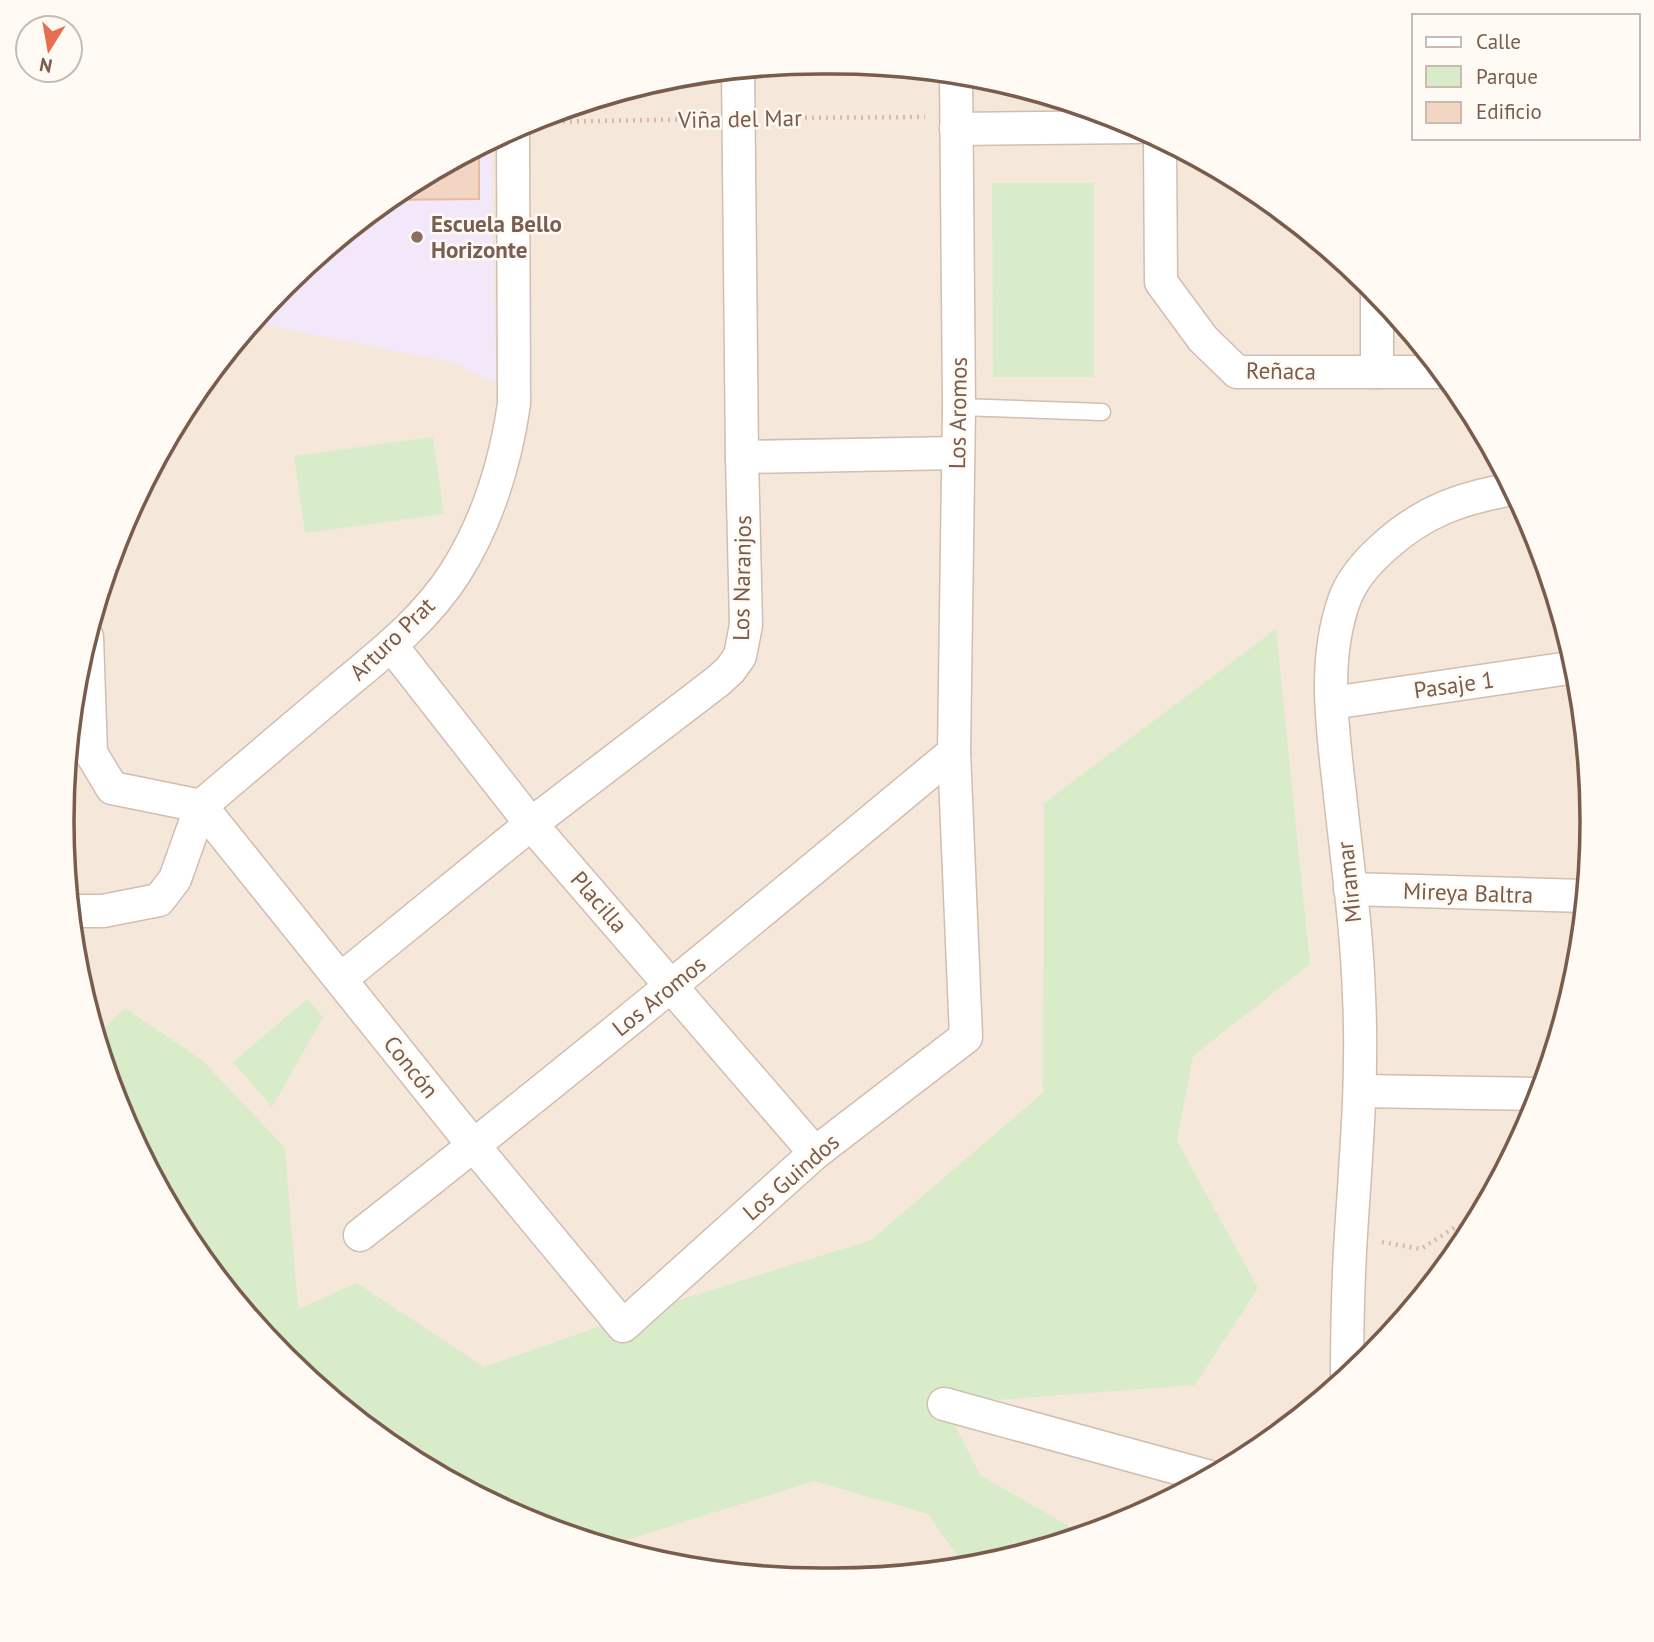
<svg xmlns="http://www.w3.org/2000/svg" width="1654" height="1642" font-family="'PT Sans',sans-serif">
	<rect width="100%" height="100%" fill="#fdf6ec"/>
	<circle fill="#f5e8da" cx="827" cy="821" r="761"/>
	<path fill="#f3e8fa" d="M491,140L496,383L451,362L255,323L254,320L284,284L399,190Z"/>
	<g fill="#d8ecc9">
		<path d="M992,183H1094V377H993Z"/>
		<path d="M433,437L444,514L305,533L294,456Z"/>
		<path d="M1276,629L1310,964L1193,1056L1177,1141L1258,1288L1195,1385L944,1404L980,1475L1084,1535L982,1566L966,1568L928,1514L814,1481L608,1546L531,1523L399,1453L284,1358L190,1243L119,1112L96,1036L125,1008L203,1061L285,1148L298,1309L357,1283L484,1367L638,1313L871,1240L1043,1093L1044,803Z"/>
		<path d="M307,999L323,1017L272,1107L233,1062Z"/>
	</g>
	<path fill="#f3d5c3" stroke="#e6bba3" stroke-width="2" d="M462,155H479V199L386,200L399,190Z"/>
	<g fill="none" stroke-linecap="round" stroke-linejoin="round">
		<defs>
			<path id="service" d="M959,407L1102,412"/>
			<g id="minor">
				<path d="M956,129L1139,127"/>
				<path d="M1160,139L1161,282L1203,339L1237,372H1443"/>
				<path d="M1377,292V372"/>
				<path d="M742,457L957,453"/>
				<path d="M87,637L91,753L112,788L201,806"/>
				<path d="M391,645L531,824L815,1153"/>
				<path d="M1332,703L1576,667"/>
				<path d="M201,806L474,1146L623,1326L815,1153L966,1037L954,752"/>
				<path d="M201,806C247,767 293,728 339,689C381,654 425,620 455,573C488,521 505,465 514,404L513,128"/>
				<path d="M1350,889L1585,896"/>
				<path d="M70,911H103L159,900L175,879L201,806"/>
				<path d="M341,979L531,824L718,681L730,670L740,656L746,625L742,457L738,69"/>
				<path d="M1360,1091L1540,1094"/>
				<path d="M360,1235C561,1078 758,915 954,752L959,407L956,73"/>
				<path d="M1347,1377C1347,1330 1348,1282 1351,1234C1356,1155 1363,1076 1359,996C1357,929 1347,862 1340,795C1333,732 1322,663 1344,601C1351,580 1368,561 1385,546C1424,511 1461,498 1513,489"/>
				<path d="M944,1404L1210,1477"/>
			</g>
		</defs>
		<use href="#service" stroke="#d1beb0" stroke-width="19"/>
		<use href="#minor" stroke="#d1beb0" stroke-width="35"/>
		<g stroke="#d9b8a5" stroke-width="4.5" stroke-dasharray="2 5" stroke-linecap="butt">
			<path d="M770,118L925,117"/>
			<path d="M542,122L708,119"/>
			<path d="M1382,1242L1421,1249L1457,1226L1473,1228"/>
		</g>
		<use href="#service" stroke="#fff" stroke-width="16"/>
		<use href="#minor" stroke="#fff" stroke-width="32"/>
	</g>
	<circle fill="#8d6e63" stroke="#fffaf3" stroke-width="2.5" cx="417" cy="237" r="7"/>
	<g text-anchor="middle" stroke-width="5" stroke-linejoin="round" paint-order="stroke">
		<g font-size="23" fill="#7a5c4d" stroke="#fffaf3">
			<text transform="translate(740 119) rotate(-1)" y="8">Viña del Mar</text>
			<text transform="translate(1281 371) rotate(1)" y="8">Reñaca</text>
			<text transform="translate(958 413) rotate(-89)" y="8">Los Aromos</text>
			<text transform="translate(742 578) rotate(-89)" y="8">Los Naranjos</text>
			<text transform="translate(392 639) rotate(-44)" y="8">Arturo Prat</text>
			<text transform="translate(1454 685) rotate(-8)" y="8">Pasaje 1</text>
			<text transform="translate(1349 882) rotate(-96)" y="8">Miramar</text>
			<text transform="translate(1468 893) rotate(2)" y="8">Mireya Baltra</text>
			<text transform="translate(599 902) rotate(49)" y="8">Placilla</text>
			<text transform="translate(659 996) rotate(-39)" y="8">Los Aromos</text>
			<text transform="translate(411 1067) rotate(51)" y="8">Concón</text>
			<text transform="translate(791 1177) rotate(-41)" y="8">Los Guindos</text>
		</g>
		<g font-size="23" font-weight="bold" fill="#785e54" stroke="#fffaf3" text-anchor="start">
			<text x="431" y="232">Escuela Bello<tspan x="431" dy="26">Horizonte</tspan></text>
		</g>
	</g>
	<path d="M0 0H1654V1642H0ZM821 74H833A747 747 0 0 1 1580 821V821A747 747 0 0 1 833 1568H821A747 747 0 0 1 74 821V821A747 747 0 0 1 821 74Z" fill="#fffaf3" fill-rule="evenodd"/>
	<path fill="none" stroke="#7a5c4d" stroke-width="3.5" d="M821 74H833A747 747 0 0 1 1580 821V821A747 747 0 0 1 833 1568H821A747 747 0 0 1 74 821V821A747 747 0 0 1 821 74Z"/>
	<rect x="1412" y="14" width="228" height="126" fill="#fffaf3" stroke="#cabbb1" stroke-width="2"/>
	<rect x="1426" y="37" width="35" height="10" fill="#ffffff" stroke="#cabbb1" stroke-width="2"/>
	<text x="1476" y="49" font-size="21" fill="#7a5c4d">Calle</text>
	<rect x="1426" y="66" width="35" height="21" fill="#d8ecc9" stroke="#cabbb1" stroke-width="2"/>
	<text x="1476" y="84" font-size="21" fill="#7a5c4d">Parque</text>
	<rect x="1426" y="102" width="35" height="21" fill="#f3d5c3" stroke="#cabbb1" stroke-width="2"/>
	<text x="1476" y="119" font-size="21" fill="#7a5c4d">Edificio</text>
	<g transform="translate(49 49) rotate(191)"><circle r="33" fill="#fffaf3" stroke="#cabbb1" stroke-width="2"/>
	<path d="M0-5L12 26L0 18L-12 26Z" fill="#e76f51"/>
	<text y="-10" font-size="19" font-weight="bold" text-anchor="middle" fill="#7a5c4d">N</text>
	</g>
</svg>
